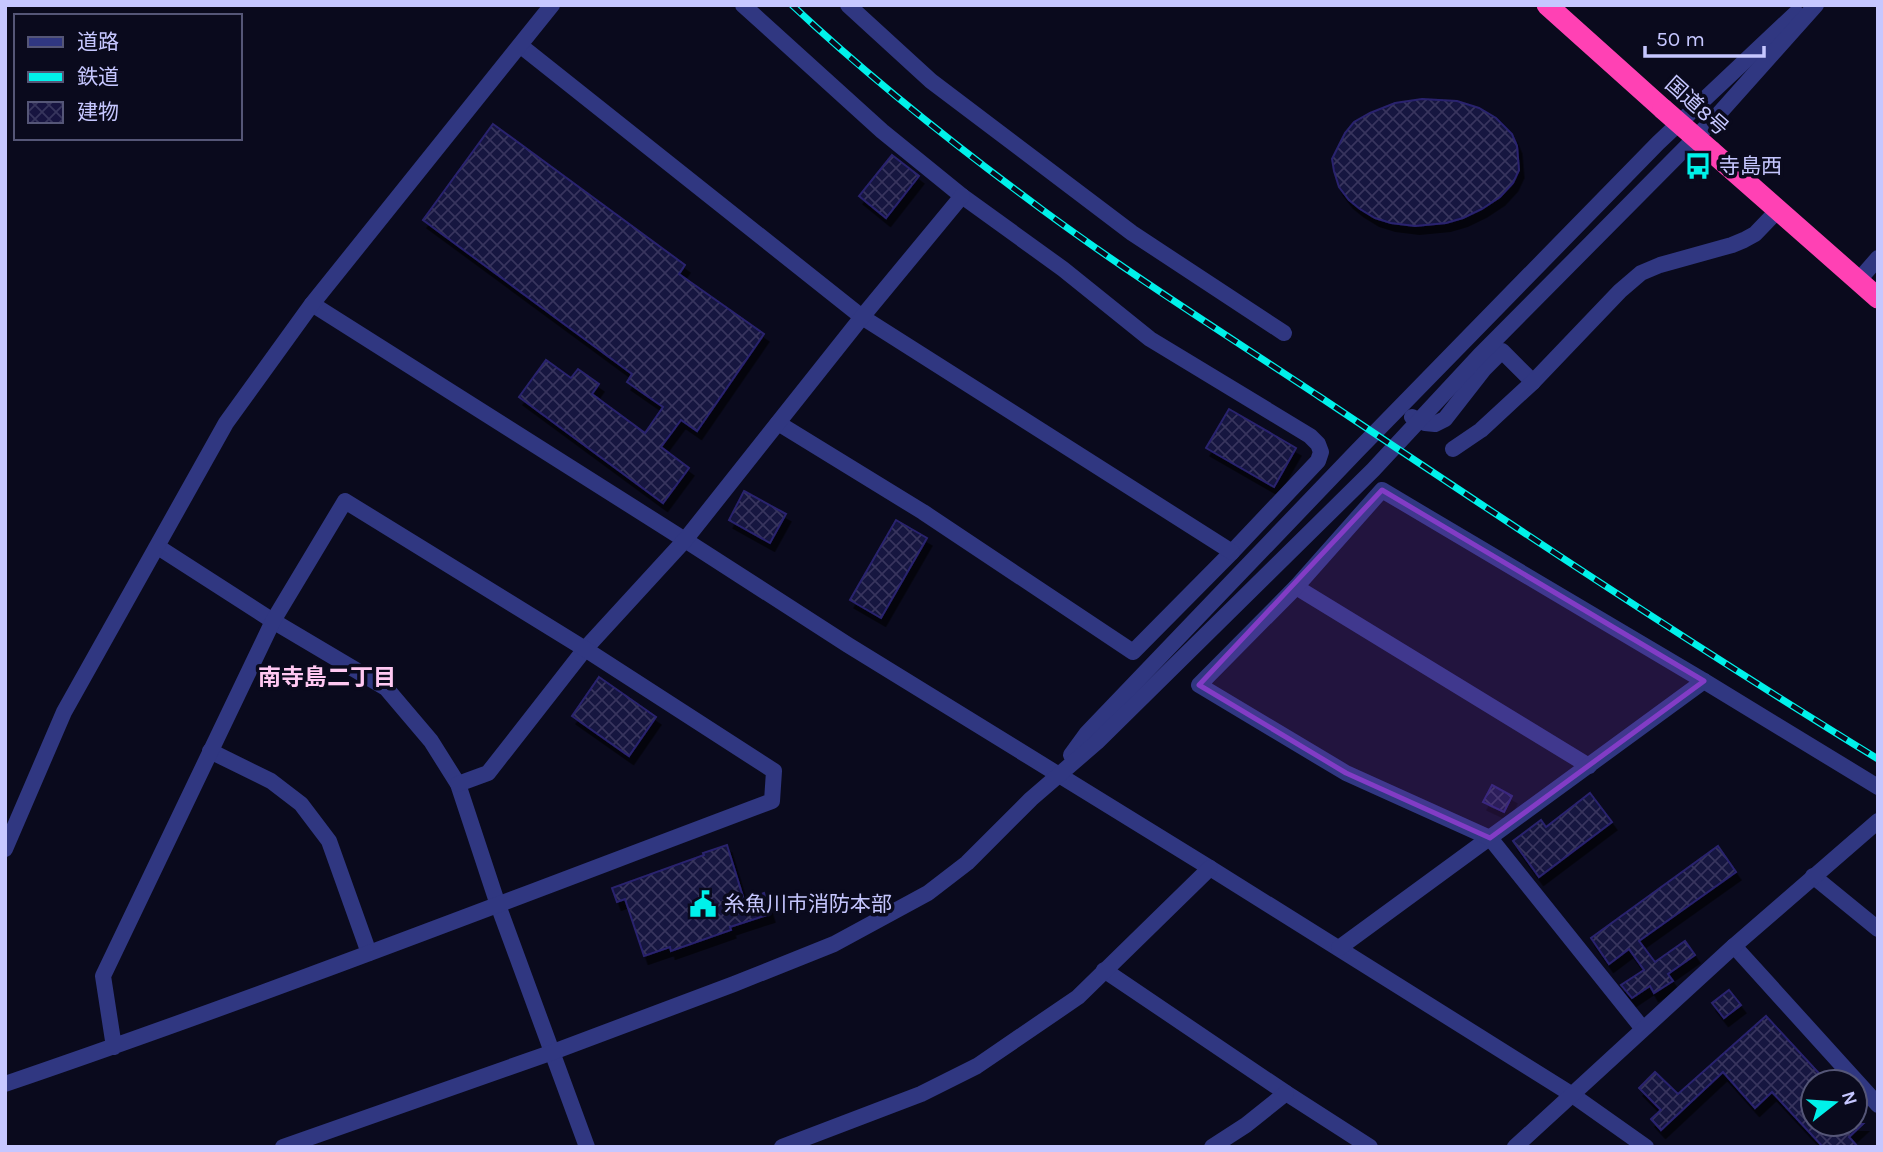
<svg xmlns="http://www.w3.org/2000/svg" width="1883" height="1152" font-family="Karla,'Noto Sans JP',sans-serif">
	<defs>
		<pattern id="building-cross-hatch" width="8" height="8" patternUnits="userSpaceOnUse" patternTransform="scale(1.75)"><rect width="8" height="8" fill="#171440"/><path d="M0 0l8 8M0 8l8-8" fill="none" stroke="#37355d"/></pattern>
		<filter id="shadow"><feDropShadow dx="4.5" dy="8" stdDeviation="0" flood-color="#0009"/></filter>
	</defs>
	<rect width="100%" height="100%" fill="#0a0a1d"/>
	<g fill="url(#building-cross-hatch)" stroke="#29246e" stroke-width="2" filter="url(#shadow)">
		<path d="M1422,99L1457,101L1479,108L1496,118L1512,134L1517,146L1519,170L1513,183L1500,197L1482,209L1463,218L1446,223L1415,226L1391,223L1375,218L1360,209L1349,200L1339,187L1334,171L1332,159L1345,133L1354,122L1370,113L1395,103Z"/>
		<path d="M493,124L685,265L679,274L764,334L697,431L681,420L661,447L689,468L663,503L519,397L546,360L571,378L578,369L599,384L592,394L645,433L663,407L627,382L632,374L423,220Z"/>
		<path d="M892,155L919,176L886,218L859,196Z"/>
		<path d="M1229,409L1296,448L1274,487L1206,448Z"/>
		<path d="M744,491L786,514L770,543L729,520Z"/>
		<path d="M896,520L927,538L881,618L850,600Z"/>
		<path d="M599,677L656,717L629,756L572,716Z"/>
		<path d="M1492,785L1512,796L1504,812L1483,802Z"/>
		<path d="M1590,793L1612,822L1539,877L1513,841L1541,820L1546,827Z"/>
		<path d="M727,845L744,900L764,893L770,914L730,927L731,930L671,951L670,947L644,956L625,899L617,902L612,888L704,855L703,853Z"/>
		<path d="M1718,846L1736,872L1639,941L1655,962L1685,941L1695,955L1668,974L1673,981L1654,993L1650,986L1632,998L1621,985L1644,970L1629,949L1609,964L1591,938Z"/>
		<path d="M1729,990L1741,1005L1724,1018L1712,1003Z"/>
		<path d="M1766,1016L1827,1082H1813V1124H1863L1849,1137L1858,1147H1823L1772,1092L1755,1108L1723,1072L1661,1130L1651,1119L1661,1110L1639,1088L1655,1072L1678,1094Z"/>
	</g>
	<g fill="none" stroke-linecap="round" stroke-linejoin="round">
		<g stroke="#303781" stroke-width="16">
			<path d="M743,5L882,131L962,196L1063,269L1150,339L1310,436L1318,444L1321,452L1318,461L1232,552L1133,652L923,512L778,423"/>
			<path d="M848,5L931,81L1132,233L1284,333"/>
			<path d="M521,46L862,317L1232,552"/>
			<path d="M1858,281L1878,258"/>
			<path d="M312,304L685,540L848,645L1210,868L1571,1094L1646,1147"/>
			<path d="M1412,417L1425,423L1435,424L1445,419L1484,369L1502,351L1533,382"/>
			<path d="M1453,449L1481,430L1533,382L1620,291L1641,273L1660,265L1732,245L1744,240L1755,234L1778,210"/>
			<path d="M158,547L273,621L386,688L431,741L458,784L498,905L587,1147"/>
			<path d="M1296,587L1589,766"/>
			<path d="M210,751L271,781L301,804L329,841L369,953"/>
			<path d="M1071,755L1087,733L1357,451L1658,143L1796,13"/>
			<path d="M458,784L488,773L585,649L685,540L862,317L962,196"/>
			<path d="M5,849L64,712L226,423L312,304L552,5"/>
			<path d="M1813,876L1878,929"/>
			<path d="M1734,946L1878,1105"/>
			<path d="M1339,948L1704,681"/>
			<path d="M1104,970L1286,1093L1370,1147"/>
			<path d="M1643,1029L1490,838L1346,773L1199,685L1296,587L1382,490L1704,681L1878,787"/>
			<path d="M5,1084C263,996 517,897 772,801L774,771L585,649L345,501L273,621L103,976L114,1047"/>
			<path d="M283,1147L553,1052L734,984L834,944L928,893L967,863L1031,799L1097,742L1373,470L1479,356L1716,117L1816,5"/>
			<path d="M782,1147L921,1094L977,1066L1078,997L1210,868"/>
			<path d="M1212,1147L1246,1125L1286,1093"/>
			<path d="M1515,1147L1734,946L1878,821"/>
		</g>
		<g stroke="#ff41b4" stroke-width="21">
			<path d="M1547,5L1663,109"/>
			<path d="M1711,151L1878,298"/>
		</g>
		<defs>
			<path id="rail" d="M792,5C871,79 957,147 1044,211C1134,277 1228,336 1320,397C1504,520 1689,643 1878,759"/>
		</defs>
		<use href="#rail" stroke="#00f1ea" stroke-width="7"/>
		<use href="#rail" stroke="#0a0a1d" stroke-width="4.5" stroke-dasharray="13" stroke-linecap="butt"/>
		<path stroke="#ff41b4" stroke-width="21" d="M1663,109L1711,151"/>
	</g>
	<path fill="#823cc5" fill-opacity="0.2" stroke="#823cc5" stroke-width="5" stroke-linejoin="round" d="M1382,490L1704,681L1490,838L1346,773L1199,685Z"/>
	<defs>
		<symbol id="bus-bare" viewBox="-9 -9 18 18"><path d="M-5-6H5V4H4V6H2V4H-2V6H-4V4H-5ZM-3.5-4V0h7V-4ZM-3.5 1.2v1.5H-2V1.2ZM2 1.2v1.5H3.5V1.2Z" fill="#00f1ea" stroke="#0a0a1d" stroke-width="2.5" paint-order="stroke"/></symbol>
		<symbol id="civic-bare" viewBox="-9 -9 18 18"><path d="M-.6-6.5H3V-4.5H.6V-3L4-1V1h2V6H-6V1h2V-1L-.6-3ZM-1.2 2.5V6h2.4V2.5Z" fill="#00f1ea" stroke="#0a0a1d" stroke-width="2.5" paint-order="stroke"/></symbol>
	</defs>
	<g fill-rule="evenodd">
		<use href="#bus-bare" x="1679" y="147" width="38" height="38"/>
		<use href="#civic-bare" x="684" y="885" width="38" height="38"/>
	</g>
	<g text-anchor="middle" stroke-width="7" stroke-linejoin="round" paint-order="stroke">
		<g font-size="21" fill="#c6c7ff" stroke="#0a0a1d">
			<text transform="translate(1697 106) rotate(42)" y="7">国道8号</text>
		</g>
		<g font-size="21" fill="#c6c7ff" stroke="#0a0a1d" text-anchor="start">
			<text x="1719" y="173">寺島西</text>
			<text x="724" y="911">糸魚川市消防本部</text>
		</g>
		<g font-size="23" font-weight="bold" fill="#ffc8f2" stroke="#0a0a1d">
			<text x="327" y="685">南寺島二丁目</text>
		</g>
	</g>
	<rect width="1883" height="1152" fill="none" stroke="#c6c7ff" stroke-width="14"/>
	<rect x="14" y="14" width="228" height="126" fill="#0a0a1d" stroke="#555677" stroke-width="2"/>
	<rect x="28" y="37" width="35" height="10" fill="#303781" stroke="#555677" stroke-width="2"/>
	<text x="77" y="49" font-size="21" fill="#c6c7ff">道路</text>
	<rect x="28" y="72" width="35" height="10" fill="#00f1ea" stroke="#555677" stroke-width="2"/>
	<text x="77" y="84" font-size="21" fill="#c6c7ff">鉄道</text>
	<rect x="28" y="102" width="35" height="21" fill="url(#building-cross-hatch)" stroke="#555677" stroke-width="2"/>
	<text x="77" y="119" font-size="21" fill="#c6c7ff">建物</text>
	<g transform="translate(1834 1103) rotate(73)"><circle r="33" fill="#0a0a1d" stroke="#555677" stroke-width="2"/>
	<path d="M0-5L12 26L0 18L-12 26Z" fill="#00f1ea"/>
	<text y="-10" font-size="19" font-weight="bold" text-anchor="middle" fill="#c6c7ff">N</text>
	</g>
	<path d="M1645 46v10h119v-10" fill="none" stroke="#c6c7ff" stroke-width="3.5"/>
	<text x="1656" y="46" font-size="21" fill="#c6c7ff" stroke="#0a0a1d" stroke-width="5" paint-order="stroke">50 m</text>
</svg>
